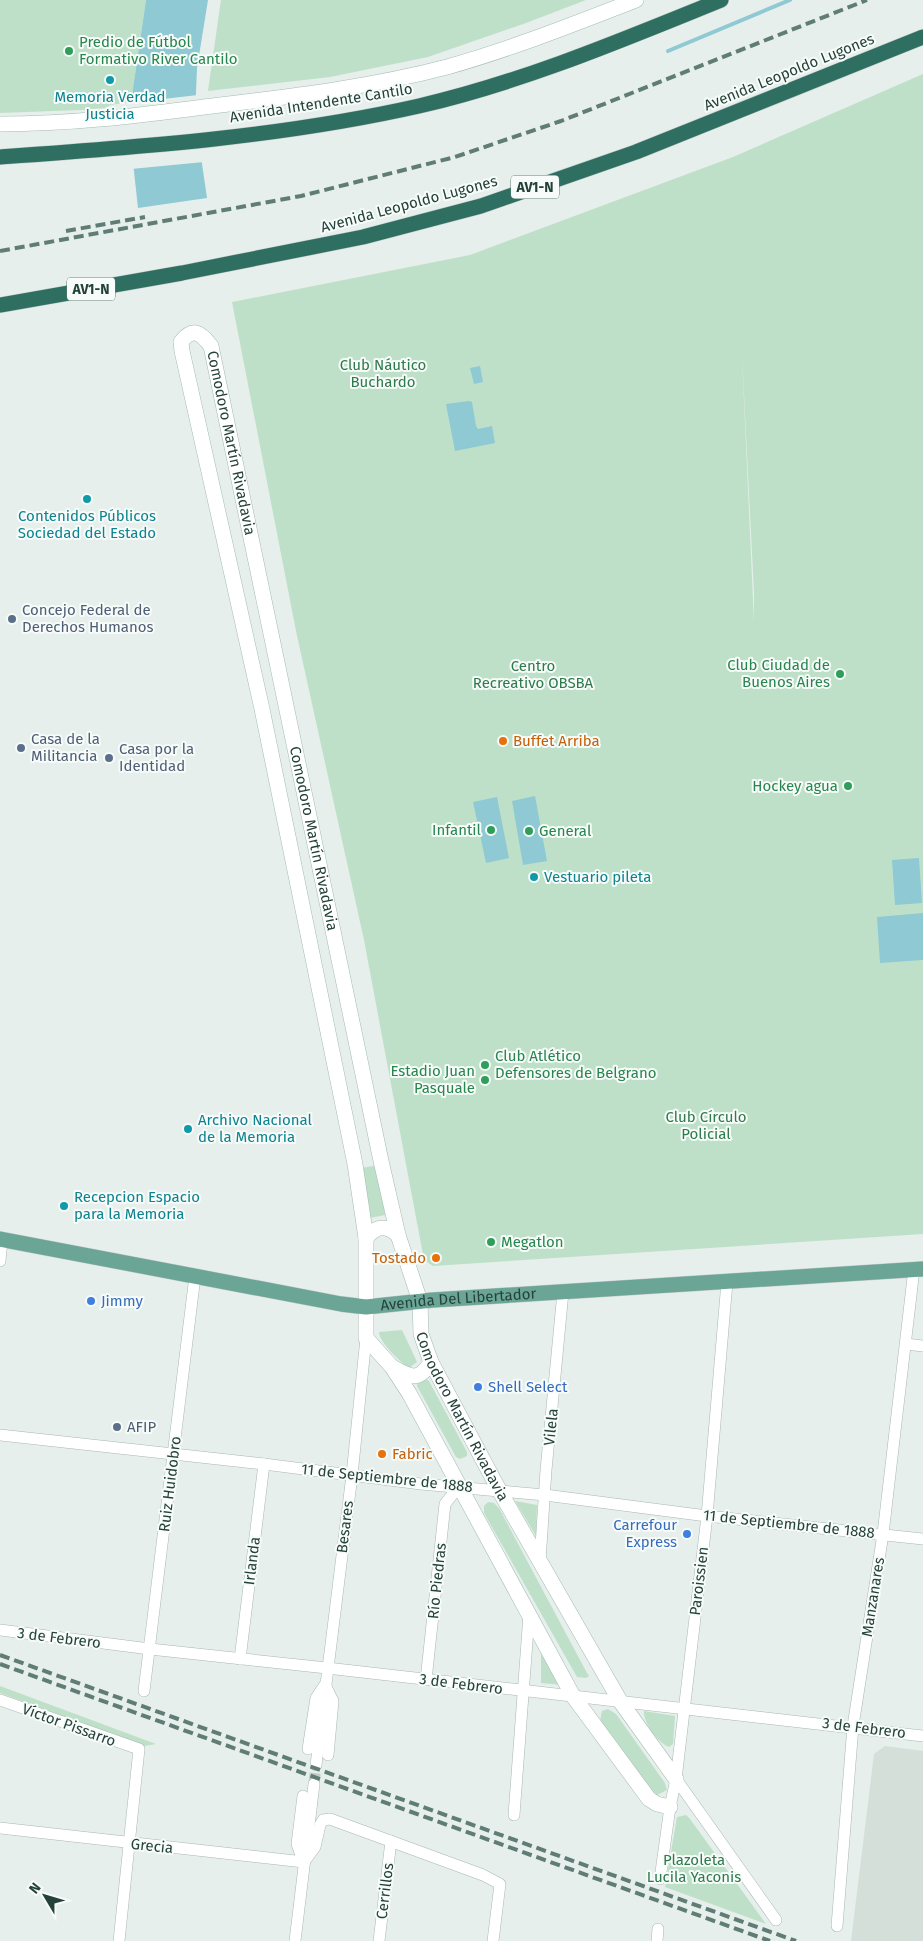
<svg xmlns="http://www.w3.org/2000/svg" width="923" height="1941" font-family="'Fira Sans',sans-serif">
	<rect width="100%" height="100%" fill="#e6efeb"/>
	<path fill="#d4dfda" d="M885,1746L923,1751V1941H851L874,1754Z"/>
	<g fill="#bfe0c8" fill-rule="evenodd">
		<path d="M0,0H146L131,102L110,105L106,108L81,110L0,113Z"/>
		<path d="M221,0H586L526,23L428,57L330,77L208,91Z"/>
		<path d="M923,74V1234L433,1266L424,1260L364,940L296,631L232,302L470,255L733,157ZM742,355L754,593V622L742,356Z"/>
		<path d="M378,1165L385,1215L370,1218L362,1168Z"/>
		<path d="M402,1330L417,1362L409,1368C400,1362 379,1342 379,1332Z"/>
		<path d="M426,1379L429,1381L467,1452V1456L460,1459L456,1457L417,1386L418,1382Z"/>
		<path d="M515,1501L537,1505L536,1536Z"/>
		<path d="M488,1502L494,1503L499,1508L587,1673L589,1676L586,1678L577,1677L484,1513V1506Z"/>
		<path d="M541,1649L563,1685L541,1683Z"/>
		<path d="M0,1686L156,1744L145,1746L0,1693Z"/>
		<path d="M608,1709L616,1714L665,1783L667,1790L657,1795L652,1791L600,1721L602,1711Z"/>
		<path d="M644,1711L675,1716L673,1744L669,1747C659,1744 643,1723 644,1711Z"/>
		<path d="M686,1815L690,1819L766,1924L665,1887L677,1817Z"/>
	</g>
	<g fill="#8ec9d4">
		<path d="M146,0H208L197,68L195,116L207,198L138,208L129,126L131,102Z"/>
		<path d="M480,366L483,382L474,384L470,368Z"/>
		<path d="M469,401L472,402L476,426L478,429L492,426L495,443L455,451L446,404Z"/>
		<path d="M535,796L547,861L523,865L512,801Z"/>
		<path d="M497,797L509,858L486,863L473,802Z"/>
		<path d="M919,858L922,903L895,905L892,860Z"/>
		<path d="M923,913V960L880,963L877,917Z"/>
	</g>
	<path fill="#e6efeb" d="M198,95V116L204,162L131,169L127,126L128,103Z"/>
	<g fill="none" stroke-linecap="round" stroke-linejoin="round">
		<path stroke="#8ec9d4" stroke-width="4" d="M668,51L790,0"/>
		<path stroke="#bfccc8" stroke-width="11" stroke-dasharray="11 5.5" stroke-linecap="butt" d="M314,1784L316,1765"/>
		<defs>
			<g id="street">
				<path d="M0,1261L2,1240"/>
				<path d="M906,1344L923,1346"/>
				<path d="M0,1435L264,1464L421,1484L545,1495L707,1516L923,1539"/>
				<path d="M540,1561L546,1470L563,1292"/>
				<path d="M0,1630L150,1649L327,1668L923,1736"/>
				<path d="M240,1659L264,1464"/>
				<path d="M426,1680L445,1504L459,1486"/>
				<path d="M325,1685L333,1701L328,1755"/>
				<path d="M144,1691L195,1276"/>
				<path d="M0,1700L139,1749L119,1941"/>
				<path d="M308,1749L316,1698L324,1686"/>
				<path d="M316,1765L352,1475L366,1338"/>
				<path d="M676,1779L776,1920"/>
				<path d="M514,1815L529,1615"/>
				<path d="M0,1828L304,1862"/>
				<path d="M303,1861L297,1844L303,1796"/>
				<path d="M304,1862L315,1847L320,1825L323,1820L330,1819L483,1875L500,1884L493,1941"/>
				<path d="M660,1879L670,1807L676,1779L707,1516L727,1282"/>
				<path d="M837,1926L853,1726L883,1534L914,1269"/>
				<path d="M295,1941L314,1784"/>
				<path d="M379,1941L391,1841"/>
				<path d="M657,1941L658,1929"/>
			</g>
			<g id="secondary">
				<path d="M0,124C69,124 136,116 204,107C285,97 367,88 447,67C511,49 574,24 636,0"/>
				<path d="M366,1238C377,1225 386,1225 398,1235"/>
				<path d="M394,1368C412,1378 419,1381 431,1362"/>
				<path id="s1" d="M670,1807L657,1804L649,1799L573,1696L409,1393L392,1367L366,1338V1238L355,1164L262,709L182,351L181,342C193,327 200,332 211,346L381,1161L398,1235L420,1301L421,1334L431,1362L499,1490L620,1701L676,1779"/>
			</g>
			<g id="primary">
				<path id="s2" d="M0,1239L341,1304L366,1307L433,1300L923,1269"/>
			</g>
			<g id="highway">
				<path d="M0,157C140,147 282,137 419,106C523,82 622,40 721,0"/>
				<path d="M0,305L182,273L363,237L481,206L636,152L923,37"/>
			</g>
		</defs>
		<use href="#street" stroke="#a8b8b2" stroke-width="12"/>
		<use href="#secondary" stroke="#a4bbb3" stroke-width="16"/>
		<use href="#primary" stroke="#c2cac8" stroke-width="16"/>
		<use href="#highway" stroke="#c2cac8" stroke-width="16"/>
		<use href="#street" stroke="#fff" stroke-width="11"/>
		<use href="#secondary" stroke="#fff" stroke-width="15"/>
		<use href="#primary" stroke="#6aa596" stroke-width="15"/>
		<use href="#highway" stroke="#2f6f62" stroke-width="15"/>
		<g stroke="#5f7d75" stroke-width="4" stroke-dasharray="10 5" stroke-linecap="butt">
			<path d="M66,231L145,217"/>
			<path d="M0,251L301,196L455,157L561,121L867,0"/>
			<path d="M0,1655L796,1941"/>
			<path d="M0,1664L770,1941"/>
		</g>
	</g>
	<g fill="#2e9e5b" stroke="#f7fbf9" stroke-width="2">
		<circle cx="69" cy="51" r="5"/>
		<circle cx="840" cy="674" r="5"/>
		<circle cx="848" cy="786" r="5"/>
		<circle cx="491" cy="830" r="5"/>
		<circle cx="529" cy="831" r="5"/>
		<circle cx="485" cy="1065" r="5"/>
		<circle cx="485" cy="1080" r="5"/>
		<circle cx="491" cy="1242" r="5"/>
	</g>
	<g fill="#0f9aa8" stroke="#f7fbf9" stroke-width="2">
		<circle cx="110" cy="80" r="5"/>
		<circle cx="87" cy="499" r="5"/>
		<circle cx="534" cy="877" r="5"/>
		<circle cx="188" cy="1129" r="5"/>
		<circle cx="64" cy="1206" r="5"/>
	</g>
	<g fill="#5c6f8a" stroke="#f7fbf9" stroke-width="2">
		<circle cx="12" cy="619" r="5"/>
		<circle cx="21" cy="748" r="5"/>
		<circle cx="109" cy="758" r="5"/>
		<circle cx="117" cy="1427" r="5"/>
	</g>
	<g fill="#e8710a" stroke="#f7fbf9" stroke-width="2">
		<circle cx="503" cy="741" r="5"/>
		<circle cx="436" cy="1258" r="5"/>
		<circle cx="382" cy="1454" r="5"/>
	</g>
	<g fill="#3f7fe0" stroke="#f7fbf9" stroke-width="2">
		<circle cx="91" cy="1301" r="5"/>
		<circle cx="478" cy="1387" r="5"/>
		<circle cx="687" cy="1534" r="5"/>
	</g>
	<g text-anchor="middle" stroke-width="4" stroke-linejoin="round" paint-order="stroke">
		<g fill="#f7fbf9" stroke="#637a73" stroke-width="1">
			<rect x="511" y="175.5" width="48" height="23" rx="4"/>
			<rect x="67" y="277.5" width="48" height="23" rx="4"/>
		</g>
		<g font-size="14" font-weight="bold" fill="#24423a">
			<text x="535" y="192">AV1-N</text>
			<text x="91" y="294">AV1-N</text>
		</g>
		<g font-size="15" fill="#27864d" stroke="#f7fbf9" text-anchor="start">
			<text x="79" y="47">Predio de Fútbol<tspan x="79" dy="17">Formativo River Cantilo</tspan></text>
			<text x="830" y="670" text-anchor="end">Club Ciudad de<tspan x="830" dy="17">Buenos Aires</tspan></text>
			<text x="838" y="791" text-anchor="end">Hockey agua</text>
			<text x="481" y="835" text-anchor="end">Infantil</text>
			<text x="539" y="836">General</text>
			<text x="495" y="1061">Club Atlético<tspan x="495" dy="17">Defensores de Belgrano</tspan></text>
			<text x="475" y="1076" text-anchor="end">Estadio Juan<tspan x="475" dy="17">Pasquale</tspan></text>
			<text x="501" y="1247">Megatlon</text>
		</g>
		<g font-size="15" fill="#24423a" stroke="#f7fbf9">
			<text transform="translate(789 72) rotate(-22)" y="5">Avenida Leopoldo Lugones</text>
			<text transform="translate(321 103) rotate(-9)" y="5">Avenida Intendente Cantilo</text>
			<text transform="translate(409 204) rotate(-15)" y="5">Avenida Leopoldo Lugones</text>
			<text dy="5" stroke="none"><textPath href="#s1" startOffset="1718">Comodoro Martín Rivadavia</textPath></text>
			<text dy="5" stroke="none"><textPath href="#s1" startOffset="2122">Comodoro Martín Rivadavia</textPath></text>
			<text dy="5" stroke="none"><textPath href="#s2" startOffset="465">Avenida Del Libertador</textPath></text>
			<text dy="5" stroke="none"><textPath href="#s1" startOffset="2722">Comodoro Martín Rivadavia</textPath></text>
			<text transform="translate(551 1427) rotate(-84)" y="5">Vilela</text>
			<text transform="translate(387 1478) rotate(6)" y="5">11 de Septiembre de 1888</text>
			<text transform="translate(170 1484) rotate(-83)" y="5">Ruiz Huidobro</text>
			<text transform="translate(789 1524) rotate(6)" y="5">11 de Septiembre de 1888</text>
			<text transform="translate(345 1527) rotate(-83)" y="5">Besares</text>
			<text transform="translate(252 1561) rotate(-83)" y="5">Irlanda</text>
			<text transform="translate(437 1581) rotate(-84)" y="5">Río Piedras</text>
			<text transform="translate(699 1581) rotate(-83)" y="5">Paroissien</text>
			<text transform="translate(873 1597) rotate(-81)" y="5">Manzanares</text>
			<text transform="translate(59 1638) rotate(7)" y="5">3 de Febrero</text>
			<text transform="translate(461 1684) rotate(7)" y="5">3 de Febrero</text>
			<text transform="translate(69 1725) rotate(20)" y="5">Víctor Pissarro</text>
			<text transform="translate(864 1728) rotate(7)" y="5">3 de Febrero</text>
			<text transform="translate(152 1846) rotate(6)" y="5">Grecia</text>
			<text transform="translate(385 1891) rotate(-83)" y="5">Cerrillos</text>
		</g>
		<g font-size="15" fill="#0d838f" stroke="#f7fbf9" text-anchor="start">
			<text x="110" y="102" text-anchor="middle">Memoria Verdad<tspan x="110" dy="17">Justicia</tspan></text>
			<text x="87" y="521" text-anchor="middle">Contenidos Públicos<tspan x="87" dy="17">Sociedad del Estado</tspan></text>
			<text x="544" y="882">Vestuario pileta</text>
			<text x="198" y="1125">Archivo Nacional<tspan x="198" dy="17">de la Memoria</tspan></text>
			<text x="74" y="1202">Recepcion Espacio<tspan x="74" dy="17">para la Memoria</tspan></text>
		</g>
		<g font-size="15" fill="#2d7a4b" stroke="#f7fbf9">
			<text x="383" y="370">Club Náutico<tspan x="383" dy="17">Buchardo</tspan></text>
			<text x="533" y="671">Centro<tspan x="533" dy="17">Recreativo OBSBA</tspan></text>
			<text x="706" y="1122">Club Círculo<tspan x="706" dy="17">Policial</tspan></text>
			<text x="694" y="1865">Plazoleta<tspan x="694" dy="17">Lucila Yaconis</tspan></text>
		</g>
		<g font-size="15" fill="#4e5e75" stroke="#f7fbf9" text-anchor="start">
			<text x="22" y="615">Concejo Federal de<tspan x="22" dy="17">Derechos Humanos</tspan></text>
			<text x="31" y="744">Casa de la<tspan x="31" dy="17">Militancia</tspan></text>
			<text x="119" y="754">Casa por la<tspan x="119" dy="17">Identidad</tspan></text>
			<text x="127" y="1432">AFIP</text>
		</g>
		<g font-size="15" fill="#c56008" stroke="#f7fbf9" text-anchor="start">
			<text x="513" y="746">Buffet Arriba</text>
			<text x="426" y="1263" text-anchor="end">Tostado</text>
			<text x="392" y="1459">Fabric</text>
		</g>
		<g font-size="15" fill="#366cbe" stroke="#f7fbf9" text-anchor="start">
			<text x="101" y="1306">Jimmy</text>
			<text x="488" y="1392">Shell Select</text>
			<text x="677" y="1530" text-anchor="end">Carrefour<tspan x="677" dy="17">Express</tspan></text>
		</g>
	</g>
	<g transform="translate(45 1896) rotate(308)" stroke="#f7fbf9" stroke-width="4" paint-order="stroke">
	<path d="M0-4L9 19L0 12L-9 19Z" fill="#24423a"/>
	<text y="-8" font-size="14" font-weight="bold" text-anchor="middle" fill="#24423a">N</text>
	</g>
</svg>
